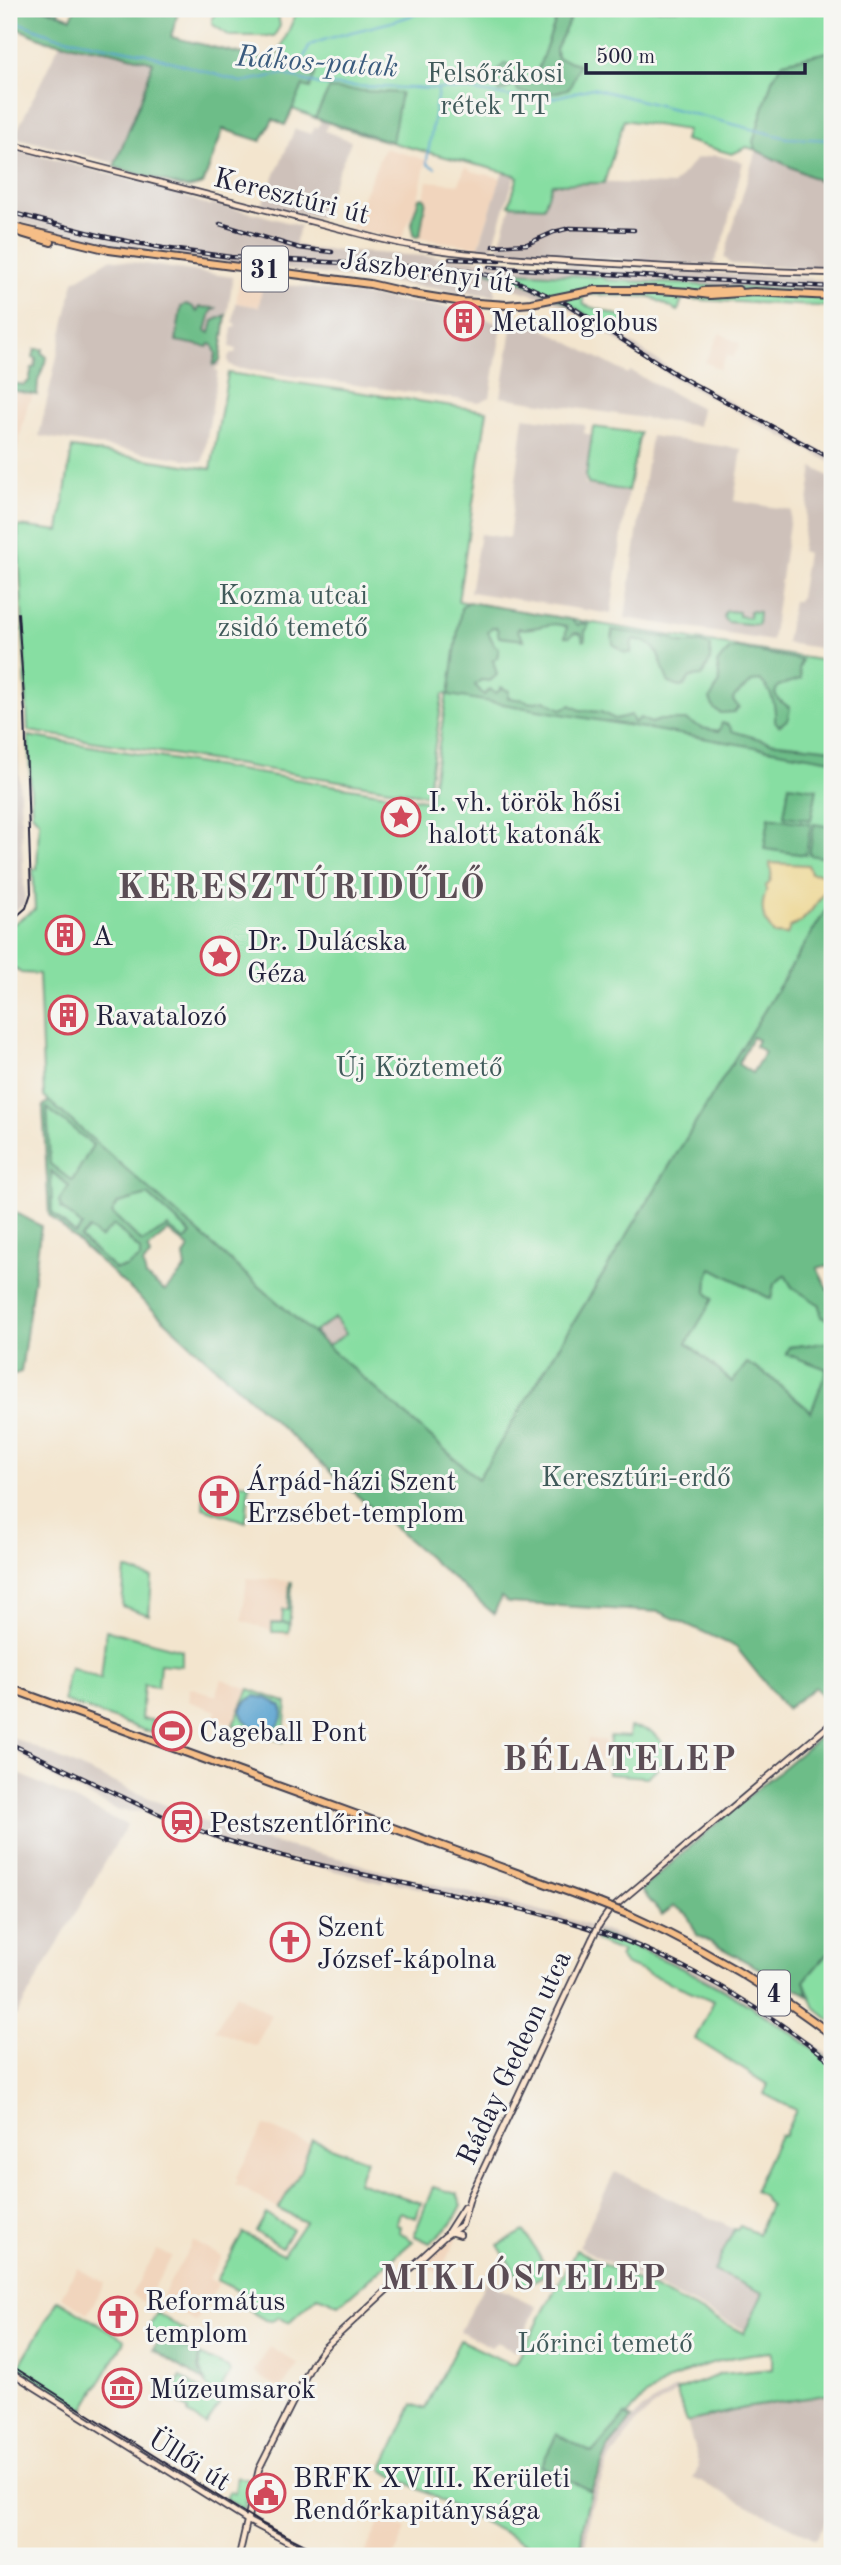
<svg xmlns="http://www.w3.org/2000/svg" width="841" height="2565" font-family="'Old Standard TT',serif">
	<rect width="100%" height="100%" fill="#f6f6f2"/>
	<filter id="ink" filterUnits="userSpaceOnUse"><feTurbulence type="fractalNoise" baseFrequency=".0143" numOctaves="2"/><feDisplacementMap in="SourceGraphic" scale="14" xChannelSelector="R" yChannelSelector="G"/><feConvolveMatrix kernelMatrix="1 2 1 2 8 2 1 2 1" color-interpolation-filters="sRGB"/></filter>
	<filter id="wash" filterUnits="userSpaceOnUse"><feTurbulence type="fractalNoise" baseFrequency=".00686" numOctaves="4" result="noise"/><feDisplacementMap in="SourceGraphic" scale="28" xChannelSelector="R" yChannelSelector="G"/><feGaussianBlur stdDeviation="1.57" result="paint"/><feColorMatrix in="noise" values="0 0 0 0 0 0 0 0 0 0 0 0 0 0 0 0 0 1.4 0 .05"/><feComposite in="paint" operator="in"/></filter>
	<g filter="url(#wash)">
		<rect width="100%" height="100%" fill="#f3e5ce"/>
		<g fill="#f1d5bd">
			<path d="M384,148L426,160L418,199L401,240L350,228Z"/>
			<path d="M465,167L471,171L501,178L478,247L417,238L427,181L459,184Z"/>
			<path d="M240,278L263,281L259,307L236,303Z"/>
			<path d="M720,333L740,344L733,358L727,355L719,369L705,362Z"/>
			<path d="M9,391L32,396L31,401L28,403L15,460L9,459Z"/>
			<path d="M247,1578L293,1581L290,1637L242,1621Z"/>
			<path d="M222,1679L249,1689L233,1725L214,1717L216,1711L188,1701L190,1687L216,1696Z"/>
			<path d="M588,1739L605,1740L603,1760L587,1759Z"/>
			<path d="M236,1994L271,2015L256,2046L215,2030Z"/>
			<path d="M264,2125L310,2145L299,2174L278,2209L235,2184L238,2180L236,2178Z"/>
			<path d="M451,2234L457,2235V2238L439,2274L420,2263Z"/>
			<path d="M193,2241L222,2257L209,2278L218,2284L196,2322L160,2300Z"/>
			<path d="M157,2250L172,2256L145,2303L131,2295Z"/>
			<path d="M77,2268L105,2283L88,2313L61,2297Z"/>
			<path d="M270,2347L298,2364L281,2390L254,2372Z"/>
			<path d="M382,2518L406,2530L394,2556H363Z"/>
		</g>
		<g fill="#cec1ba">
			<path d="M60,43L111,51L153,61L135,113L114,163L14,137Z"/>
			<path d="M322,118L329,121L325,131L351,141L319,218L262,204L295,129L311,134L315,127L318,128Z"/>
			<path d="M9,148L156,186L210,206L212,204L258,214L300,226L295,244L311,249L568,265L601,270L735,274L832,280V292L826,293L484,271L530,284L564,299L672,370L832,457V463L669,375L568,308L544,296H538L495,283V296L183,256L114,245L9,220Z"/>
			<path d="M756,150L832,187V270L731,264L724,257Z"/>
			<path d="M716,155L743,162L724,238L713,266L497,251L511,205L543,207L552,183L585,184L586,182L673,185L696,159Z"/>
			<path d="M503,171L515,175L492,249H478Z"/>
			<path d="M110,259L233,277L220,365L216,368L215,370L218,371L203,462L39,436L74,281Z"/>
			<path d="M263,281L465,310L498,324L502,326L490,397L479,402L235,368L229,364L228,357L231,353H235L236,349L230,347L232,328H235L236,323L233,322L236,303L259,307Z"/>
			<path d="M514,316L521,317L628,374L630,371L701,408L698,426L501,397Z"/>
			<path d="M524,417L585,425L584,433L591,435L585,485L628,491L611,614L470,592L480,534L509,538Z"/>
			<path d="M651,436L742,449L734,501L791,510L772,641L625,618Z"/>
			<path d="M813,467L832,478V650L786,643L793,601H798L800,598L807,553L801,551Z"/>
			<path d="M9,625H12L25,904L9,914Z"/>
			<path d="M336,1318L347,1334L328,1346L313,1332Z"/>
			<path d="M9,1736L199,1820L248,1837L351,1861L367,1867L554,1914L622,1937L705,1975L734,1992L798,2031L832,2058V2063L795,2034L733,1995L621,1941L552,1919L384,1880L382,1883L293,1860L268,1856L266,1859L194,1832L148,1812L119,1811L58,1781L20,1754L9,1750Z"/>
			<path d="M9,1769L127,1825L16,2016L9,2011Z"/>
			<path d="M615,2172L734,2229L714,2271L764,2293L745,2330L578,2247Z"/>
			<path d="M486,2281L537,2307L515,2351L497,2342L491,2347L460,2331Z"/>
			<path d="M676,2388L677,2392L650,2410L636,2423L608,2462L591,2508L584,2556H580L586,2509L595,2477L609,2447L640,2411Z"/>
			<path d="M832,2394V2509L816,2539L693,2478L699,2466L687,2422L745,2408Z"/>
		</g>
		<g fill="#87dea2" stroke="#54806e" stroke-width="2" fill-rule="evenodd">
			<path d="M9,9H59L58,13L71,18L170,37L275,62L298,9H832V187L756,150L747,147L732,154L684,140L687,130L624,120L604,183L552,184L544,207L509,205L518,177L515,175C441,155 364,139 293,109L285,125L273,119L261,141L223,129L203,184L187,188L114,167L143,94L153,62L111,51L48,41L9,25Z"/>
			<path d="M218,9H251L278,14L280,26L274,36H230L212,24V18Z"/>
			<path d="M479,270L601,277L607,280L832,292V307L682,299L678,311L651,297L582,294L584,305L624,317L617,335C569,302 536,283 479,270Z"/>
			<path d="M228,373L487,411L458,601L832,662V900L478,1479L44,1097L39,974L21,973L9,964V927L35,909L33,869H37L39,821L32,813L28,736L430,801L447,694H443L427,795L28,731L18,530L19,526L59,531L72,448L211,469ZM335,1318L346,1334L327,1346L314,1332Z"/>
			<path d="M593,427L640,433L628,491L588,484L586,477Z"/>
			<path d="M728,611L739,612V616L749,617L750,611L759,612L758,625L727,622L724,618L725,612Z"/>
			<path d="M47,1106L93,1145L72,1182L50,1164Z"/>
			<path d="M50,1171L69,1186L61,1208L82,1226L75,1234L52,1213Z"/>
			<path d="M148,1195L191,1234L185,1241L168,1227L142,1242L111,1213L118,1203Z"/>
			<path d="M113,1224L140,1250L141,1258L126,1267L115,1270L80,1238L89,1228Z"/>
			<path d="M712,1268L771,1299L774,1284L785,1275L792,1287L820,1305L822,1317L832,1322V1342L789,1347L786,1353L827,1369L812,1412L770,1377L747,1363L733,1383L687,1343L712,1299L707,1293L708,1276Z"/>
			<path d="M205,1479L249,1484L246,1522L203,1508Z"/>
			<path d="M125,1569L152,1578L149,1615L122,1606Z"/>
			<path d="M290,1582H292L289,1632H272V1623H289L282,1622L283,1609H288Z"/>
			<path d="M106,1630L182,1650V1666L160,1664L158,1687L144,1685L141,1719L152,1720V1733L64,1701L67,1676L71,1667L101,1679Z"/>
			<path d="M249,1689L287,1703L283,1742L233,1725Z"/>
			<path d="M630,1727C657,1729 656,1735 672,1756L647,1777L608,1774L610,1736L629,1737Z"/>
			<path d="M598,1934C683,1962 762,2009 832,2063V2394L745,2408L687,2422L676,2391L721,2374L772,2369V2352C724,2355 656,2375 628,2416H625L592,2454L541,2466L591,2491L583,2523L580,2556H550L382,2470L413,2404L425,2409L460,2340L510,2364L516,2363L576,2250L744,2333L763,2293L714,2271L734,2229L737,2230L740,2226L758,2234L770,2205L762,2195L754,2191L780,2135L784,2136L796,2110L764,2094L768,2085L695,2039L714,2001L625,1964L619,1957L622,1952L595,1941Z"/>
			<path d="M832,1948V2022L815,2008L804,1981Z"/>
			<path d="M312,2140L366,2160L358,2182L421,2203L416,2218L400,2212L396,2225L400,2226L399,2232L413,2241L339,2305L318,2296L290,2322L279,2317L272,2321L265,2320L245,2308L250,2297L217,2280L243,2233L283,2254L305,2222L278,2209L299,2174Z"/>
			<path d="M433,2187L457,2194L462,2205L453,2222L430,2243L415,2236V2233Z"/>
			<path d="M266,2214L292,2229L282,2247L256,2232Z"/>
			<path d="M524,2231L549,2272L524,2287L498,2245Z"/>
			<path d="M58,2300L125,2340L84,2409L18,2368Z"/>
			<path d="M157,2313L187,2332L180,2345L173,2341H168L148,2328Z"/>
			<path d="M199,2355L228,2368L230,2373L217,2395C198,2384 203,2374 199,2355Z"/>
			<path d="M181,2377L218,2401L219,2405L206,2425L188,2414V2409L169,2396Z"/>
			<path d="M237,2477L251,2480L244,2510L225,2498L229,2491L235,2493Z"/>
		</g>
		<g fill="#6dbd88" stroke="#487062" stroke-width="2" fill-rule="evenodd">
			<path d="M9,9H46L71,18L75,9H179L171,37L316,72L310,88L303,86L285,125L273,119L261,141L223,129L203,184L187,188L114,167L143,94L153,62L111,51L48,41L9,25Z"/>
			<path d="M564,13L571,17L556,49L557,58L579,64L570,88C550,95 538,97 518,91L516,85L537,72L558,14Z"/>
			<path d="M832,51V187L756,150L753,142L772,80L783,62Z"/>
			<path d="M505,63L509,64L510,67L508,76L511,87L500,92C492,81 496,72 505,63Z"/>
			<path d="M329,89L401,93L392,142L315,118Z"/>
			<path d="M423,197L426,200L420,236L416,237L413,235L412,220L419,198Z"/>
			<path d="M186,304L192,306L197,312L200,307L216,308L211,312L206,331L210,333L213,321L226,315L220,360L216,364L213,365L216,354L213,345L210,344L208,347L176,341L181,307Z"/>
			<path d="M35,349H43L42,353L47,357L38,381L37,395L9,390V383L24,385L29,381L32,368L35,367L36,359L33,357Z"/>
			<path d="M468,602L569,619L578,625L581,623L589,625L585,632V640L583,641L581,634L574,633L569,637H565L567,627C550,619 536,632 519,628L517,630L524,640L499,637L497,628L492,627L488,632L495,646L499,648L497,658L493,660L497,675L490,681L481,680L475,685L484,695L490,689L495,693L499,691L501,687L509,691L508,698L525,700L530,703L545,700L561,709L571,705L580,710L601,712L615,719L631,715L634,723L640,718L651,723L660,720H686L702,728L719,731L722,723L729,725L732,731L770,742L832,749V760L449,695L461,608Z"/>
			<path d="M612,630L670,638L679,643H701L711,646L710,661L702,676L690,677L684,686L680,687L669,683C658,661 663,645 635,639L632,641L631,653H625L613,644Z"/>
			<path d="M736,648L802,660L799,669L801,679L778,686L775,693L778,699L790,708L788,719L779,726L775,721C776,705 772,691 760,680L752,682L734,697L733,701L739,707L734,712L721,713L714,709L710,699L720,682L717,663L729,650Z"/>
			<path d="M789,785L817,789L811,820L784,816Z"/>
			<path d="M769,817L811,824L806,855L764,849Z"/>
			<path d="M814,824L832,827V859L809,855Z"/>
			<path d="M832,900V1268L825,1266L817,1268L832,1298V1322L821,1317L820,1305L792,1287L785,1275L774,1284L771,1299L712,1268L708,1276L707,1293L713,1299L687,1343L732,1382L747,1363L770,1377L811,1412L827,1369L786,1354L789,1347L832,1342V1710L815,1687L786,1709L736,1647L660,1612L509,1603L501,1597L494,1614L338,1479L49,1215L43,1106L49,1101L478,1479ZM752,1037L758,1040L755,1046L765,1052L752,1073L738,1064ZM47,1108L93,1145L72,1181L50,1164ZM51,1171L69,1186L59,1201L61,1208L82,1226L75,1234L52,1213ZM148,1195L191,1234L185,1241L168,1227L142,1242L112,1213L118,1203ZM114,1225L140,1250V1258L126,1267L115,1269L80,1238L89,1229L100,1238ZM168,1231L189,1248L184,1256L186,1268L165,1291L146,1277L143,1264L150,1256L148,1249Z"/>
			<path d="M11,1210L41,1226L21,1372L9,1376V1213Z"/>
			<path d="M832,1727V1948L804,1981L808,1995L697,1935L687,1914L674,1906L662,1915L641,1890L727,1814Z"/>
			<path d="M160,2337L168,2341H173L199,2355V2370L205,2382L153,2350Z"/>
			<path d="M625,2415L632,2419L609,2447L591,2491L541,2466L557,2434L592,2453Z"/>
		</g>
		<path fill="#eeda9e" stroke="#887e6c" stroke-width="2" d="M770,863L808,865L811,873L826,874C827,879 824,883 826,888C820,900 803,925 790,927L787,935L774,934C767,924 761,917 763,903C764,896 767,893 766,886C775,878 770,872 770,863Z"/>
		<path fill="#57a1cf" stroke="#3c6285" stroke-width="2" d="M255,1696L266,1698L282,1706L283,1714L279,1725C257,1739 222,1712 255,1696Z"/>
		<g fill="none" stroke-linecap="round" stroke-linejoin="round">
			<g stroke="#57a1cf" stroke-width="2">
				<path d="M9,19L55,36L143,53L241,82L283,74L319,85L466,90L541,101L592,88L787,138L832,140"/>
				<path d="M294,78L310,45C348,29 389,27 427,9"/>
				<path d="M435,168L427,164V160L438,91"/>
			</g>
		</g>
	</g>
	<g filter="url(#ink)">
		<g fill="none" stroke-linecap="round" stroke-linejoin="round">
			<defs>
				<g id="secondary">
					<path d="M9,144L380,239C441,254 503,257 565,261C654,267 743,271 832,273"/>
					<path d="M599,1925L609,1911L832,1723"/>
					<path d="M448,2232L464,2207"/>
					<path d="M450,2232L460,2235"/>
					<path d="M9,2371L250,2522L315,2556"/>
					<path d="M239,2556L259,2469L312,2364L324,2348L445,2236L462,2225L470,2197L592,1939"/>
				</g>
				<g id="primary">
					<path d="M9,226L109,250L370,284L413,294"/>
					<path d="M21,233L51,242"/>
					<path d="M659,290L689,292"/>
					<path d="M703,291L738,290"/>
					<path d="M687,292L710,295L754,292L832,296"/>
					<path d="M9,1688L599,1903"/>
					<path d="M627,1914C701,1947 768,1986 832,2035"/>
				</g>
			</defs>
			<use href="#secondary" stroke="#413f51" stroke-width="8"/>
			<use href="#primary" stroke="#413f51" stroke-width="10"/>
			<use href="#secondary" stroke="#fbe5cf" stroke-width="4.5"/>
			<use href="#primary" stroke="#f6be87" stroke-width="6"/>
			<g stroke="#22223b" stroke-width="2">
				<path d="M9,923L26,908L31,893L25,713L18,613"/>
				<path d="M9,2364L259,2522L327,2556"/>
			</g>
			<defs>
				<g id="rail">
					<path d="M9,212L102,236L163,248L231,257L458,269L516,281L567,304L677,375L832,459"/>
					<path d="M220,224L299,248L332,252"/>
					<path d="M493,246L527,244L554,232L570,228L634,230"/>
					<path d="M450,259L499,261"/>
					<path d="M489,267L832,287"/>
					<path d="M9,1743L169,1819L222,1839C330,1872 442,1888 552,1917C653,1943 750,1997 832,2062"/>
				</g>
			</defs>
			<use href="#rail" stroke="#22223b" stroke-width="4.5"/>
			<use href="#rail" stroke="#f6f6f2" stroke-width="2" stroke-dasharray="5" stroke-linecap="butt"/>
			<defs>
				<path id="secondary-bridge" d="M592,1939L599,1925"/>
				<g id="primary-bridge">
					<path d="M413,294L463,302L507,305L531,303L595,290H659"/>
					<path d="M599,1903L627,1914"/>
				</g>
			</defs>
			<use href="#secondary-bridge" stroke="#413f51" stroke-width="8" stroke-linecap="butt"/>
			<use href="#primary-bridge" stroke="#413f51" stroke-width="10" stroke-linecap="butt"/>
			<use href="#secondary-bridge" stroke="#fbe5cf" stroke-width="4.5"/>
			<use href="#primary-bridge" stroke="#f6be87" stroke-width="6"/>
		</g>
	</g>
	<defs>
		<symbol id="building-ring" viewBox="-11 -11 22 22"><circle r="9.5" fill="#f6f6f2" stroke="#d1495b" stroke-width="1.5"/><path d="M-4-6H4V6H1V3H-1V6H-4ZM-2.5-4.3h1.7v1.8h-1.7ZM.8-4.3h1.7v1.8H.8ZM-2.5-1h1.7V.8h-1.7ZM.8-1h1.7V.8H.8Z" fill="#d1495b"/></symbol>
		<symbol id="sight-ring" viewBox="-11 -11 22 22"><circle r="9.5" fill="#f6f6f2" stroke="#d1495b" stroke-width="1.5"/><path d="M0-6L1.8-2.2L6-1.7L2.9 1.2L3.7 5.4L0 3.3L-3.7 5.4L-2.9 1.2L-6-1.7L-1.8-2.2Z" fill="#d1495b"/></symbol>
		<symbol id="church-ring" viewBox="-11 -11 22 22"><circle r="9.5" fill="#f6f6f2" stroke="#d1495b" stroke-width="1.5"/><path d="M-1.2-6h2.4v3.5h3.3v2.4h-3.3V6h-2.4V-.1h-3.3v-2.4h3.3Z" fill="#d1495b"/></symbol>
		<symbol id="stadium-ring" viewBox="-11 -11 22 22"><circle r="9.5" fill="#f6f6f2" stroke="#d1495b" stroke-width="1.5"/><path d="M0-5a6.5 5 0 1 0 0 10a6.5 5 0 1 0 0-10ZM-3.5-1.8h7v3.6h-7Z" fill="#d1495b"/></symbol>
		<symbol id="station-ring" viewBox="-11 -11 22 22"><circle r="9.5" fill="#f6f6f2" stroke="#d1495b" stroke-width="1.5"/><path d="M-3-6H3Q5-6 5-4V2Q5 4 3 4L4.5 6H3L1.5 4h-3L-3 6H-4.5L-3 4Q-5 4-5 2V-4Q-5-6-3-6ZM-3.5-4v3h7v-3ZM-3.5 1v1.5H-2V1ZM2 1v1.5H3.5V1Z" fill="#d1495b"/></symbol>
		<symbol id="museum-ring" viewBox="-11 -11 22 22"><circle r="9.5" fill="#f6f6f2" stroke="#d1495b" stroke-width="1.5"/><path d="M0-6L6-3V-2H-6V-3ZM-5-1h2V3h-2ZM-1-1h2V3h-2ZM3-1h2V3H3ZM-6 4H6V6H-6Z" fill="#d1495b"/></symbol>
		<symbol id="civic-ring" viewBox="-11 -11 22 22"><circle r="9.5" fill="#f6f6f2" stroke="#d1495b" stroke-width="1.5"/><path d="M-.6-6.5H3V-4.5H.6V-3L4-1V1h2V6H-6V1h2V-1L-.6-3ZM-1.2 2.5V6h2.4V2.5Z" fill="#d1495b"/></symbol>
	</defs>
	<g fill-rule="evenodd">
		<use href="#building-ring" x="442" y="299" width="44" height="44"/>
		<use href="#sight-ring" x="379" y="795" width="44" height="44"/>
		<use href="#building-ring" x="43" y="913" width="44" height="44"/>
		<use href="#sight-ring" x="198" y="934" width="44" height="44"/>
		<use href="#building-ring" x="46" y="993" width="44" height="44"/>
		<use href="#church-ring" x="197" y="1474" width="44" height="44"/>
		<use href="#stadium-ring" x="150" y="1709" width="44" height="44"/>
		<use href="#station-ring" x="160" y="1800" width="44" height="44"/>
		<use href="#church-ring" x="268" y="1920" width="44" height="44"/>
		<use href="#church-ring" x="96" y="2294" width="44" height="44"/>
		<use href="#museum-ring" x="100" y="2366" width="44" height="44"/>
		<use href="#civic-ring" x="244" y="2471" width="44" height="44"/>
	</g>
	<g text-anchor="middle" stroke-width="6" stroke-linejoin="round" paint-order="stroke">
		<g fill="#f6f6f2" stroke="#626272" stroke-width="2">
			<rect x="242" y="246.5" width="46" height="45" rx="5"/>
			<rect x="758" y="1970.5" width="32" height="45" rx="5"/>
		</g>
		<g font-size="26" font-weight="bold" fill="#22223b">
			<text x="265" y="278">31</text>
			<text x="774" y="2002">4</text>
		</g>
		<g font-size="28" fill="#405a5a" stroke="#f6f6f2">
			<text x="495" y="82">Felsőrákosi<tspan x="495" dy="32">rétek TT</tspan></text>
			<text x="293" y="604">Kozma utcai<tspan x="293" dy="32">zsidó temető</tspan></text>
			<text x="419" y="1076">Új Köztemető</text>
			<text x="636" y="1486">Keresztúri-erdő</text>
			<text x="605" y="2352">Lőrinci temető</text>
		</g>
		<g font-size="28" fill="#22223b" stroke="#f6f6f2">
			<text transform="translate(292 195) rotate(14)" y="10">Keresztúri út</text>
			<text transform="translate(427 270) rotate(8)" y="10">Jászberényi út</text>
			<text transform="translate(513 2057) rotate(-65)" y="10">Ráday Gedeon utca</text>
			<text transform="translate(190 2459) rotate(32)" y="10">Üllői út</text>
		</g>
		<g font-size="28" fill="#22223b" stroke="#f6f6f2" text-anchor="start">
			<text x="491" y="331">Metalloglobus</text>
			<text x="428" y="811">I. vh. török hősi<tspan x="428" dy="32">halott katonák</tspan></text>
			<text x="92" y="945">A</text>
			<text x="247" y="950">Dr. Dulácska<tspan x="247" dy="32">Géza</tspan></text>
			<text x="95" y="1025">Ravatalozó</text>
			<text x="246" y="1490">Árpád-házi Szent<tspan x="246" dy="32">Erzsébet-templom</tspan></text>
			<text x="199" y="1741">Cageball Pont</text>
			<text x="209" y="1832">Pestszentlőrinc</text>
			<text x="317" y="1936">Szent<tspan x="317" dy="32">József-kápolna</tspan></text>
			<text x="145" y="2310">Református<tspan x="145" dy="32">templom</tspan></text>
			<text x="149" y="2398">Múzeumsarok</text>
			<text x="293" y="2487">BRFK XVIII. Kerületi<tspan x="293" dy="32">Rendőrkapitánysága</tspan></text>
		</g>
		<g font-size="30" font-style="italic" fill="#3a5b7e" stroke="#f6f6f2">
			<text transform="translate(317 61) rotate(4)" y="10">Rákos-patak</text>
		</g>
		<g font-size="35" font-weight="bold" letter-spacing="2" fill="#5b4d55" stroke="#f6f6f2">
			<text x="302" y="898">KERESZTÚRIDŰLŐ</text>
			<text x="620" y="1770">BÉLATELEP</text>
			<text x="524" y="2289">MIKLÓSTELEP</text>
		</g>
	</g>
	<rect width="841" height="2565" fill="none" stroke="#f6f6f2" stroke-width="35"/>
	<path d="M586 63v10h219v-10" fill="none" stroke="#22223b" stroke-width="3.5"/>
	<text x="596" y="63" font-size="21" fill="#22223b" stroke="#f6f6f2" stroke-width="5" paint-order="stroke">500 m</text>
</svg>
